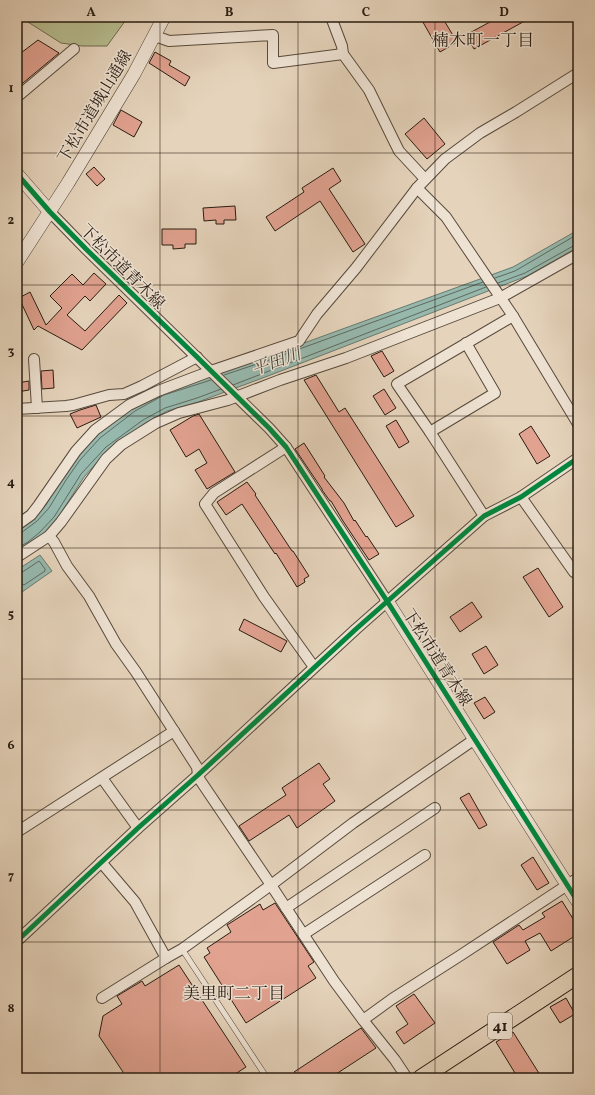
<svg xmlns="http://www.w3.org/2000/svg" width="595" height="1095" font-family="Vollkorn,'Noto Serif JP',serif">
	<rect width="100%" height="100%" fill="#e5d3bb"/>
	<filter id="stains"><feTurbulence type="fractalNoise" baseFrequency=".005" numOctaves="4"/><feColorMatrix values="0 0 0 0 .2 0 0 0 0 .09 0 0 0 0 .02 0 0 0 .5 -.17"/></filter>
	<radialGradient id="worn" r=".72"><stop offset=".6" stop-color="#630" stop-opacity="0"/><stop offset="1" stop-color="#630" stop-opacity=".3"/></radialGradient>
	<path fill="#b6bc8f" stroke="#6f6c50" d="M20,17H128L107,46H82L61,43Z"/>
	<g fill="#96b8ad" stroke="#6a7a6f">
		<path d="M578,230V247L527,276L268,376L198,402L167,411L145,423L108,450L84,477L57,519L43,535L17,553V531L34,518L46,505L63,477L77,458L97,435L133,408L163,392L271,355L513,267Z"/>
		<path d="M40,555L52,571L22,592L17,584V570Z"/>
	</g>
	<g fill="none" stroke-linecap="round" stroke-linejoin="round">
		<g stroke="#5f6a5f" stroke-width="1">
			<path d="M495,278L515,271L578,234"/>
			<path d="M498,283L525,273L575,245L578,244"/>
			<path d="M224,375L272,359L483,282"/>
			<path d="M233,385L486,287"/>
			<path d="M17,534L21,533L37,521L49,508L66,480L80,460L100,438L135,411L164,395L211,380"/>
			<path d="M17,548L28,542L40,532L54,517L81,474L106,447L143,420L165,408L197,398L221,389"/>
			<path d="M17,573H21L39,561L40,562L45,569V571L24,585L17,582"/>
		</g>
	</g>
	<g fill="#e1a290" stroke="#281c11">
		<path d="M420,17H442L457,42L440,52Z"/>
		<path d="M499,17H532L474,49L466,35Z"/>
		<path d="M38,40L59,53L17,88V56Z"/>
		<path d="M155,52L171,61L169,65L190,77L185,86L149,63Z"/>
		<path d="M121,110L142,122L134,137L113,125Z"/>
		<path d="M424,118L445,144L427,159L405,134Z"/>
		<path d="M94,167L105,179L97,186L86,174Z"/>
		<path d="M333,168L341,181L329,189L365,244L353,252L320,201L275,231L266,217L304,192L302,188Z"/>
		<path d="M235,206L236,220H224V224H216V220L204,221L203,208Z"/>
		<path d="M162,229H196V244H185V248L173,249V245H162Z"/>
		<path d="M94,273L106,284L90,301L85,296L67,315L85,331L119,295L127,303L82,350L38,326L34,330L19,298L30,292L46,325L62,308L50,296L72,274L83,285Z"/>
		<path d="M382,351L394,371L384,377L371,356Z"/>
		<path d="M53,370L54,388L42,389L41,371Z"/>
		<path d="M316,375L339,412L345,408L414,516L396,527L304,380Z"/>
		<path d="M29,381V390L17,392V383Z"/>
		<path d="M384,389L396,408L385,415L373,396Z"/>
		<path d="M96,405L101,417L77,428L70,414L80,410Z"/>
		<path d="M199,414L235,472L207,489L195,470L207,463L199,449L186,457L170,430L193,416Z"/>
		<path d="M396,420L409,442L399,448L386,426Z"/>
		<path d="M531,426L550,456L537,464L519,434Z"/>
		<path d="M304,443L325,476L324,477L344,503L354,521L355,520L366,537L367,536L379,554L369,560L343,521L331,501H330L322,490V489L295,449Z"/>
		<path d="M247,482L256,494L255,495L292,551H293L309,576L304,579L305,582L297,587L276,553L275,554L242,504L226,515L217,502Z"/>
		<path d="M538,568L563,607L549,617L523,577Z"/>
		<path d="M472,602L482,617L460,632L450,617Z"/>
		<path d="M244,619L287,641L281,652L239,630Z"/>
		<path d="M486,646L498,665L484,674L472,654Z"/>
		<path d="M485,697L495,712L484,719L474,703Z"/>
		<path d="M319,763L330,779L323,784L335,801L297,828L289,815L249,841L239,826L286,795L282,788Z"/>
		<path d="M469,793L487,825L479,829L460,798Z"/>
		<path d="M533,857L549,883L537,890L521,865Z"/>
		<path d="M562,901L578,927V934L551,951L540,933L525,941L530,950L507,964L493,942L519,925L523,930L545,917L542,913Z"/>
		<path d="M275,903L314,962L308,966L316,978L246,1023L204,957L210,953L207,948L231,932L227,925L260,904L263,910Z"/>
		<path d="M179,965L246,1067L229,1078H127L99,1036L103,1016L122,1004L117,996L142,981L145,986Z"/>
		<path d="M414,994L435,1023L404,1044L396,1032L408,1024L396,1006Z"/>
		<path d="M566,998L575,1014L560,1023L550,1007Z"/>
		<path d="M361,1028L376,1048L330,1078H298L294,1072Z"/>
		<path d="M513,1032L542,1078H518L496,1042Z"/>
	</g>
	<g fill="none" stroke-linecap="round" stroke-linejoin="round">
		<defs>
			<path id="service" d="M182,949L267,1078"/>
			<g id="minor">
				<path d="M331,17L342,46L343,54L369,90L394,141L399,151L425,179"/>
				<path d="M155,36L169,41L273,35V63L343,54"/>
				<path d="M17,97L74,49"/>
				<path d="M417,188L446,217L513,316L578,424"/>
				<path d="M50,212L86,249L269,428L286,447L387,601"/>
				<path d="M34,359L37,408"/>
				<path d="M17,409L66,406L73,405L109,395L124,394L142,386L197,357"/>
				<path d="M430,432L495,393L466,343"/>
				<path d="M286,447L214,493L205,504L264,597L314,667"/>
				<path d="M521,497L574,572"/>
				<path d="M484,516L430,432L397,384L513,316"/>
				<path d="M17,525L31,515L38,506L76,451L95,430L129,405L158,391L211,371L299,341L317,314L356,268L417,188L445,159L480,133L516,112L578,73"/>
				<path d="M49,536L54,542L67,566L89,596L116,644L136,672L197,767L198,775L200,780L271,885L334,981L363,1020L395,1060L407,1078"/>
				<path d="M17,557L49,536L61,522L106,459L121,445L156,423L179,413L228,400L280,380L346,358L500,298L578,254"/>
				<path d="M102,778L138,828"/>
				<path d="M17,832L174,731"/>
				<path d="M101,862L135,902L166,958"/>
				<path d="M286,908L435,808"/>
				<path d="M304,934L425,855"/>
				<path d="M17,941L138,828L198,775L356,629L484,516L521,497L578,458"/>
				<path d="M102,998L166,958L182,949L271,885L353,823L475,739"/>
				<path d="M363,1020L392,999L461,955L578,878"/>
			</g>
			<g id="tertiary">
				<path d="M17,174L50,212"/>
				<path d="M17,262L68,183L134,74L164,17"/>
				<path d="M387,601L578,902"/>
			</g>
			<path id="primary" d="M421,1078L578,975"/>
		</defs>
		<use href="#service" stroke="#574a3c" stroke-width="6"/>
		<use href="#minor" stroke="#574a3c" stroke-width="12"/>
		<use href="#tertiary" stroke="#574a3c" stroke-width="14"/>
		<use href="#primary" stroke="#281c11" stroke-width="18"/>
		<use href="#service" stroke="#eee2d3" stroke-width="5"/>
		<use href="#minor" stroke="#eee2d3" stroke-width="10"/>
		<use href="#tertiary" stroke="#eee2d3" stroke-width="13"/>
		<use href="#primary" stroke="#e5d3bb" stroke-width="16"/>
		<defs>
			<g id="cycleway">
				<path d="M17,174L50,212L86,249L197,357L269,428L286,447L387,601L578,902"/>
				<path d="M17,941L138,828L198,775L356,629L484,516L521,497L578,458"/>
			</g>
		</defs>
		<use href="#cycleway" stroke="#eee2d3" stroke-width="8"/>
		<use href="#cycleway" stroke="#00873e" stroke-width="5"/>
	</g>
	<path fill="none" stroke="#281c11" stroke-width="1" stroke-opacity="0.55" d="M160,17V1078M298,17V1078M435,17V1078M17,153H578M17,285H578M17,416H578M17,548H578M17,679H578M17,810H578M17,942H578"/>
	<g text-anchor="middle" stroke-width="3" stroke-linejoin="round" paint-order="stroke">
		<rect fill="#eee2d3" stroke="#63574b" stroke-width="1" x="488" y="1013" width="24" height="26" rx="3"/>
		<g font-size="15" font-weight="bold" fill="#281c11">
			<text x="500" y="1031">41</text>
		</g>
		<g font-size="16" fill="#281c11" stroke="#eee2d3">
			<text transform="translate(94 106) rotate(-59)" y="6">下松市道城山通線</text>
			<text transform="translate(123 266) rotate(45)" y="6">下松市道青木線</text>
			<text transform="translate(438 657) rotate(57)" y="6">下松市道青木線</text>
		</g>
		<g font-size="17" fill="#281c11" stroke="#eee2d3">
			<text x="483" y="46">楠木町一丁目</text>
			<text x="234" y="999">美里町二丁目</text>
		</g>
		<g font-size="17" font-style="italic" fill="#494b40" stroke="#eee2d3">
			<text transform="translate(276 361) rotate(-20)" y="6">平田川</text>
		</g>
	</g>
	<rect width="595" height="1095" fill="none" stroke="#e5d3bb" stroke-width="44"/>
	<rect x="22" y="22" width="551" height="1051" fill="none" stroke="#281c11" stroke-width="1.5"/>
	<g font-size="13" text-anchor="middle" font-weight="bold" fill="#281c11">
		<text x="91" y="16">A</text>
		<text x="229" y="16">B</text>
		<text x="366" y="16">C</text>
		<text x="504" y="16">D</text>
		<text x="11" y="92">1</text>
		<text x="11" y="224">2</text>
		<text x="11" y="355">3</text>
		<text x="11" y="486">4</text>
		<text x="11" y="618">5</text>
		<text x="11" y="749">6</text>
		<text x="11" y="880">7</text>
		<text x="11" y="1012">8</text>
	</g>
	<rect width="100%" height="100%" filter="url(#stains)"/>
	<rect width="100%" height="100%" fill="url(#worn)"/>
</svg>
